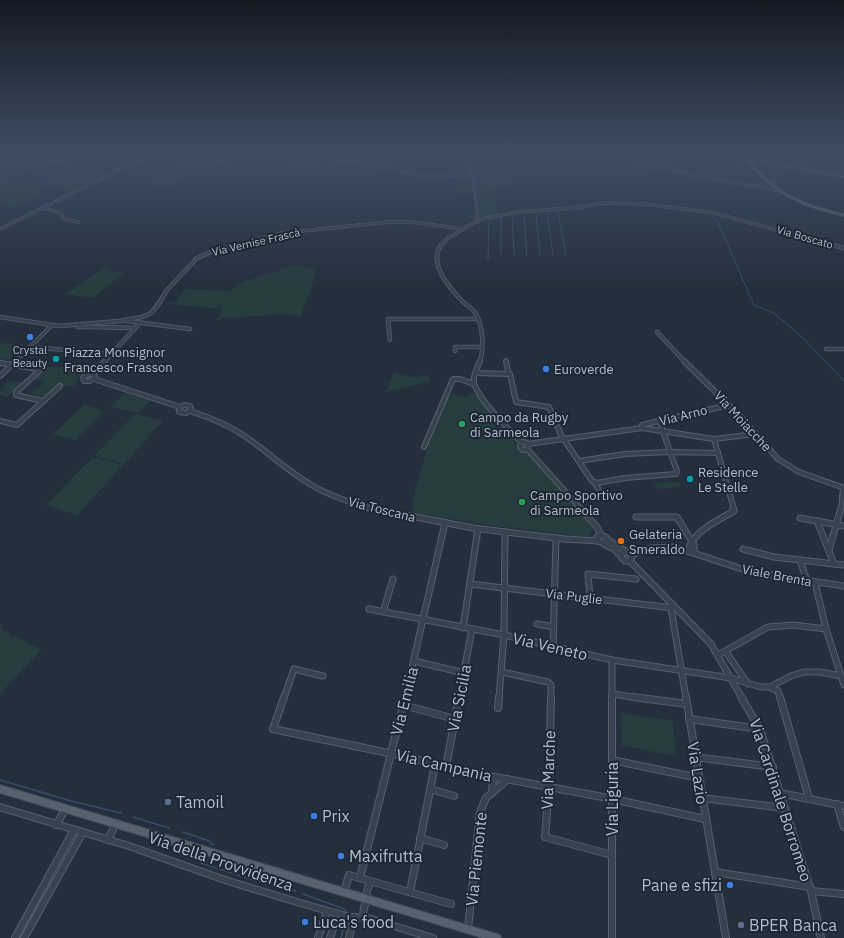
<svg xmlns="http://www.w3.org/2000/svg" width="844" height="938" font-family="'IBM Plex Sans',sans-serif">
	<rect width="100%" height="100%" fill="#242f3e"/>
	<g fill="#263c3f">
		<path d="M59,155L80,157L61,165L41,162Z"/>
		<path d="M0,156L44,165L12,180L14,181L30,183L62,169L102,176L73,191L49,186L35,192L42,194L12,208L0,205Z"/>
		<path d="M316,156L323,158L306,168L291,165L298,161H307Z"/>
		<path d="M162,173L187,178L168,188L144,183Z"/>
		<path d="M478,175L512,176V188L493,189L499,214L488,217L481,216L476,178Z"/>
		<path d="M458,179L470,180L471,194H457Z"/>
		<path d="M292,266H301L317,271L301,316C275,312 248,318 222,318V320H218L224,302L220,309L162,303L175,302L185,289L230,291L235,286L240,283Z"/>
		<path d="M106,267L112,271L124,272L93,298L65,294Z"/>
		<path d="M0,343L24,345L9,360L0,359Z"/>
		<path d="M57,366L91,370L79,377L74,386L58,385L45,397L31,394L45,382L34,379L46,368Z"/>
		<path d="M394,373L413,377L427,375L431,381L386,392Z"/>
		<path d="M9,381L23,383L7,397L0,395V391L4,388L2,387Z"/>
		<path d="M125,393L150,401L139,413L111,407Z"/>
		<path d="M450,393L467,397L468,393L476,394L516,441V446L527,453L526,455L529,454L586,518L585,519L594,530L588,537L487,525L413,513C409,494 440,413 450,393Z"/>
		<path d="M84,405L105,411L75,440L53,434Z"/>
		<path d="M135,414L163,421L124,464L94,456Z"/>
		<path d="M93,457L123,465L77,515L46,505Z"/>
		<path d="M679,482L680,487L657,489L654,483Z"/>
		<path d="M0,624L2,625L0,628L11,634L10,636L12,637L14,635L41,650L0,694Z"/>
		<path d="M621,713L673,721L676,756L622,746Z"/>
	</g>
	<g fill="none" stroke-linecap="round" stroke-linejoin="round">
		<g stroke="#394c67" stroke-width="1">
			<path d="M558,211L566,255"/>
			<path d="M547,212L553,255"/>
			<path d="M536,213L540,255"/>
			<path d="M512,214L514,255"/>
			<path d="M524,214L527,256"/>
			<path d="M712,217L718,222L754,305L774,313L804,339L844,381"/>
			<path d="M501,219V254"/>
			<path d="M193,259L196,257"/>
			<path d="M488,260L489,222"/>
			<path d="M148,313L161,297"/>
			<path d="M132,321L139,319"/>
		</g>
		<g stroke="#394c67" stroke-width="1.5">
			<path d="M0,780L71,801L121,813"/>
			<path d="M133,817L169,828"/>
			<path d="M183,832L209,841L213,845"/>
			<path d="M201,863L256,881L296,891"/>
			<path d="M303,894L344,909L347,913"/>
			<path d="M341,938L346,918"/>
		</g>
		<defs>
			<g id="minor-far4">
				<path d="M131,155L144,157"/>
				<path d="M162,155L193,161"/>
				<path d="M313,155L421,175L473,177"/>
				<path d="M464,155L472,175L475,176L473,177L478,218"/>
				<path d="M636,155L635,164L777,190"/>
				<path d="M753,155C782,165 813,173 844,173"/>
				<path d="M338,160L345,155"/>
				<path d="M195,161L214,164"/>
				<path d="M188,164L199,166"/>
				<path d="M182,167L205,155"/>
				<path d="M208,168L231,155"/>
				<path d="M769,184L772,183L775,174"/>
				<path d="M44,208L61,213L64,219L79,222"/>
				<circle cx="478" cy="219" r="2.5"/>
				<path d="M482,219L518,212L573,208L605,203L645,204L714,213L836,246"/>
				<path d="M0,229L149,155"/>
				<path d="M233,246L282,233L389,222H411L463,229"/>
				<path d="M441,246L448,238L477,221"/>
			</g>
			<g id="minor-far3">
				<path d="M441,245C428,264 449,287 462,301C467,306 474,309 477,316C483,328 484,349 480,362"/>
				<path d="M832,245L844,248"/>
				<path d="M0,317L59,326L120,321L142,317L151,313L156,308L167,290L197,258L213,251L237,245"/>
				<path d="M127,321L190,329"/>
				<path d="M78,327H92"/>
				<path d="M93,327L133,328"/>
				<path d="M657,332L685,362"/>
				<path d="M390,340L388,319H478"/>
				<path d="M31,347L111,354"/>
				<path d="M826,349H844"/>
				<path d="M455,351V347H481"/>
				<path d="M15,362L51,326"/>
				<path d="M104,362L139,324"/>
			</g>
			<g id="minor-far2">
				<path d="M480,361C478,367 473,374 474,381C475,397 511,431 522,443"/>
				<path d="M506,361L508,373"/>
				<path d="M684,361L740,416L778,459L799,472L844,488"/>
				<path d="M0,363L38,369L39,371L16,392V395L43,401"/>
				<path d="M476,373L510,374L516,402L549,407L561,435L592,481L597,483L625,478L676,474L677,471L670,452L718,453"/>
				<path d="M88,374H94L95,377L90,381H84L83,378Z"/>
				<path d="M92,374L105,361"/>
				<path d="M0,376L16,361"/>
				<path d="M94,379L180,407"/>
				<path d="M184,405L190,406L191,409L186,413L179,412V408Z"/>
				<path d="M190,411C208,417 227,424 243,435C266,450 286,470 310,484C329,496 351,503 373,509"/>
				<path d="M0,421L17,425L60,386"/>
				<path d="M642,428V425L729,405"/>
				<path d="M714,439L734,509"/>
				<circle cx="524" cy="446" r="4"/>
				<path d="M528,444L642,428L714,439L755,434"/>
				<path d="M424,447L453,379H460L474,384"/>
				<path d="M527,449L581,509"/>
				<path d="M579,461L625,454L670,452L660,422"/>
				<path d="M594,482L602,495"/>
				<path d="M841,509L843,488"/>
			</g>
			<g id="minor-far1">
				<path d="M369,508L473,528L565,539L598,541"/>
				<path d="M580,508L597,527L601,535"/>
				<path d="M636,517H677L694,545V552"/>
				<path d="M800,518L844,526"/>
				<path d="M817,521L834,564"/>
				<path d="M601,535L607,538L606,543L598,541L597,537Z"/>
				<path d="M608,540L630,554L632,557L630,561H625L621,557V554L625,552"/>
				<path d="M604,544L614,549L621,556"/>
				<path d="M743,549L774,557L844,565"/>
				<path d="M688,550C695,530 717,521 734,511L733,508"/>
				<path d="M829,550L841,508"/>
				<path d="M632,555L651,548L675,547L751,572L844,586"/>
				<path d="M800,560L807,581"/>
				<path d="M630,561L711,644L742,698"/>
				<path d="M815,582L826,629L844,685"/>
				<path d="M470,584L673,608"/>
				<path d="M590,598L588,574L636,579"/>
				<path d="M671,608L686,698"/>
				<path d="M369,609L504,635L612,660L731,678L761,687H770L791,676L804,672H820L841,676"/>
				<path d="M383,612L393,579"/>
				<path d="M537,624L554,627"/>
				<path d="M463,628L478,529"/>
				<path d="M553,647L556,538"/>
				<path d="M726,652L748,684"/>
				<path d="M718,655L768,627L793,625L826,629"/>
				<path d="M612,660V698"/>
				<path d="M414,661L464,673"/>
				<path d="M502,672L548,682L551,685V698"/>
				<path d="M770,687L778,691L780,698"/>
				<path d="M612,694L640,698"/>
				<path d="M284,698L294,669L323,676"/>
				<path d="M405,698L445,523"/>
				<path d="M459,698L472,629"/>
				<path d="M499,698L504,635L505,532"/>
			</g>
			<g id="minor">
				<path d="M284,697L273,729L398,755L463,771L608,798L705,819"/>
				<path d="M551,697L549,787L545,837L612,855"/>
				<path d="M612,697V938"/>
				<path d="M633,697L687,704"/>
				<path d="M686,697L726,938"/>
				<path d="M741,697L760,729L811,891L821,938"/>
				<path d="M780,697L809,798"/>
				<path d="M403,705L455,719"/>
				<path d="M498,708L499,697"/>
				<path d="M689,719L760,729"/>
				<path d="M695,757L773,767"/>
				<path d="M612,760L699,778"/>
				<path d="M446,767L459,697"/>
				<path d="M430,789L454,796"/>
				<path d="M492,793L493,777"/>
				<path d="M780,793L844,806"/>
				<path d="M702,798L784,808"/>
				<path d="M837,804L844,827"/>
				<path d="M0,807L129,846L225,880L297,902L349,917L368,918L433,938"/>
				<path d="M56,825L66,808"/>
				<path d="M420,838L444,845"/>
				<path d="M108,840L116,823"/>
				<path d="M715,872L810,887"/>
				<path d="M360,878L405,697"/>
				<path d="M811,891L844,894"/>
				<path d="M344,892L349,875L451,904"/>
				<path d="M410,892L435,765"/>
				<path d="M365,899L370,881"/>
				<path d="M363,917L364,907L368,900"/>
				<path d="M468,929L480,812L486,798L508,779"/>
				<path d="M15,938L74,830"/>
				<path d="M24,938L83,832"/>
				<path d="M318,938L327,911"/>
				<path d="M330,938L338,914"/>
				<path d="M349,938L354,917"/>
			</g>
			<g id="major">
				<path d="M742,155H744L747,160H745Z"/>
				<path d="M747,160H749C756,168 763,176 771,183C792,200 817,208 844,214V216C817,210 791,202 769,184C761,177 754,169 747,162Z"/>
				<path d="M0,785L497,934L500,935L501,938H483L0,793Z"/>
			</g>
		</defs>
		<use href="#minor-far4" stroke="#565f6c" stroke-width="3.5"/>
		<use href="#minor-far3" stroke="#565f6c" stroke-width="4.5"/>
		<use href="#minor-far2" stroke="#565f6c" stroke-width="6"/>
		<use href="#minor-far1" stroke="#565f6c" stroke-width="7"/>
		<use href="#minor" stroke="#565f6c" stroke-width="8"/>
		<use href="#major" stroke="#414a57" stroke-width="2"/>
		<use href="#minor-far4" stroke="#38414e" stroke-width="2.5"/>
		<use href="#minor-far3" stroke="#38414e" stroke-width="3"/>
		<use href="#minor-far2" stroke="#38414e" stroke-width="4"/>
		<use href="#minor-far1" stroke="#38414e" stroke-width="5"/>
		<use href="#minor" stroke="#38414e" stroke-width="6"/>
		<use href="#major" fill="#56606e" fill-rule="evenodd"/>
		<defs>
			<path id="rail" d="M714,155L844,177"/>
		</defs>
		<use href="#rail" stroke="#5a6575" stroke-width="2"/>
		<use href="#rail" stroke="#1d2633" stroke-width="1" stroke-dasharray="1.5" stroke-linecap="butt"/>
	</g>
	<linearGradient id="sky" x2="0" y2="1"><stop stop-color="#141a22"/><stop offset="0.54" stop-color="#3f4d63"/><stop offset="1" stop-color="#3f4d63" stop-opacity="0"/></linearGradient>
	<rect width="844" height="286" fill="url(#sky)"/>
	<g fill="#3f7fe0" stroke="#1d2633" stroke-width="1.5">
		<circle cx="30" cy="337" r="4"/>
		<circle cx="546" cy="369" r="4"/>
		<circle cx="314" cy="816" r="4"/>
		<circle cx="341" cy="856" r="4"/>
		<circle cx="730" cy="885" r="4"/>
		<circle cx="305" cy="922" r="4"/>
	</g>
	<g fill="#0f9aa8" stroke="#1d2633" stroke-width="1.5">
		<circle cx="56" cy="359" r="4"/>
		<circle cx="690" cy="479" r="4"/>
	</g>
	<g fill="#2e9e5b" stroke="#1d2633" stroke-width="1.5">
		<circle cx="462" cy="424" r="4"/>
		<circle cx="522" cy="502" r="4"/>
	</g>
	<circle fill="#e8710a" stroke="#1d2633" stroke-width="1.5" cx="621" cy="541" r="4"/>
	<g fill="#5c6f8a" stroke="#1d2633" stroke-width="1.5">
		<circle cx="168" cy="802" r="4"/>
		<circle cx="741" cy="925" r="4"/>
	</g>
	<g text-anchor="middle" stroke-width="4" stroke-linejoin="round" paint-order="stroke">
		<g font-size="11" fill="#b4bcc9" stroke="#1d2633">
			<text transform="translate(805 237) rotate(16)" y="4">Via Boscato</text>
			<text transform="translate(256 242) rotate(-13)" y="4">Via Vernise Frascà</text>
		</g>
		<g font-size="11" fill="#b4bcc9" stroke="#1d2633">
			<text x="30" y="354">Crystal<tspan x="30" dy="13">Beauty</tspan></text>
		</g>
		<g font-size="13" fill="#b4bcc9" stroke="#1d2633" text-anchor="start">
			<text x="64" y="357">Piazza Monsignor<tspan x="64" dy="15">Francesco Frasson</tspan></text>
			<text x="554" y="374">Euroverde</text>
			<text x="470" y="422">Campo da Rugby<tspan x="470" dy="15">di Sarmeola</tspan></text>
			<text x="698" y="477">Residence<tspan x="698" dy="15">Le Stelle</tspan></text>
			<text x="530" y="500">Campo Sportivo<tspan x="530" dy="15">di Sarmeola</tspan></text>
			<text x="629" y="539">Gelateria<tspan x="629" dy="15">Smeraldo</tspan></text>
		</g>
		<g font-size="13" fill="#b4bcc9" stroke="#1d2633">
			<text transform="translate(683 415) rotate(-14)" y="5">Via Arno</text>
			<text transform="translate(743 421) rotate(47)" y="5">Via Moiacche</text>
			<text transform="translate(382 509) rotate(14)" y="5">Via Toscana</text>
			<text transform="translate(777 575) rotate(11)" y="5">Viale Brenta</text>
			<text transform="translate(574 596) rotate(7)" y="5">Via Puglie</text>
		</g>
		<g font-size="16" fill="#b4bcc9" stroke="#1d2633">
			<text transform="translate(550 646) rotate(13)" y="6">Via Veneto</text>
			<text transform="translate(459 698) rotate(-79)" y="6">Via Sicilia</text>
			<text transform="translate(404 701) rotate(-76)" y="6">Via Emilia</text>
			<text transform="translate(444 765) rotate(13)" y="6">Via Campania</text>
			<text transform="translate(548 770) rotate(-88)" y="6">Via Marche</text>
			<text transform="translate(698 773) rotate(81)" y="6">Via Lazio</text>
			<text transform="translate(612 799) rotate(-90)" y="6">Via Liguria</text>
			<text transform="translate(781 800) rotate(72)" y="6">Via Cardinale Borromeo</text>
			<text transform="translate(476 859) rotate(-84)" y="6">Via Piemonte</text>
			<text transform="translate(221 861) rotate(19)" y="6">Via della Provvidenza</text>
		</g>
		<g font-size="16" fill="#b4bcc9" stroke="#1d2633" text-anchor="start">
			<text x="176" y="808">Tamoil</text>
			<text x="322" y="822">Prix</text>
			<text x="349" y="862">Maxifrutta</text>
			<text x="722" y="891" text-anchor="end">Pane e sfizi</text>
			<text x="313" y="928">Luca's food</text>
			<text x="749" y="931">BPER Banca</text>
		</g>
	</g>
</svg>
